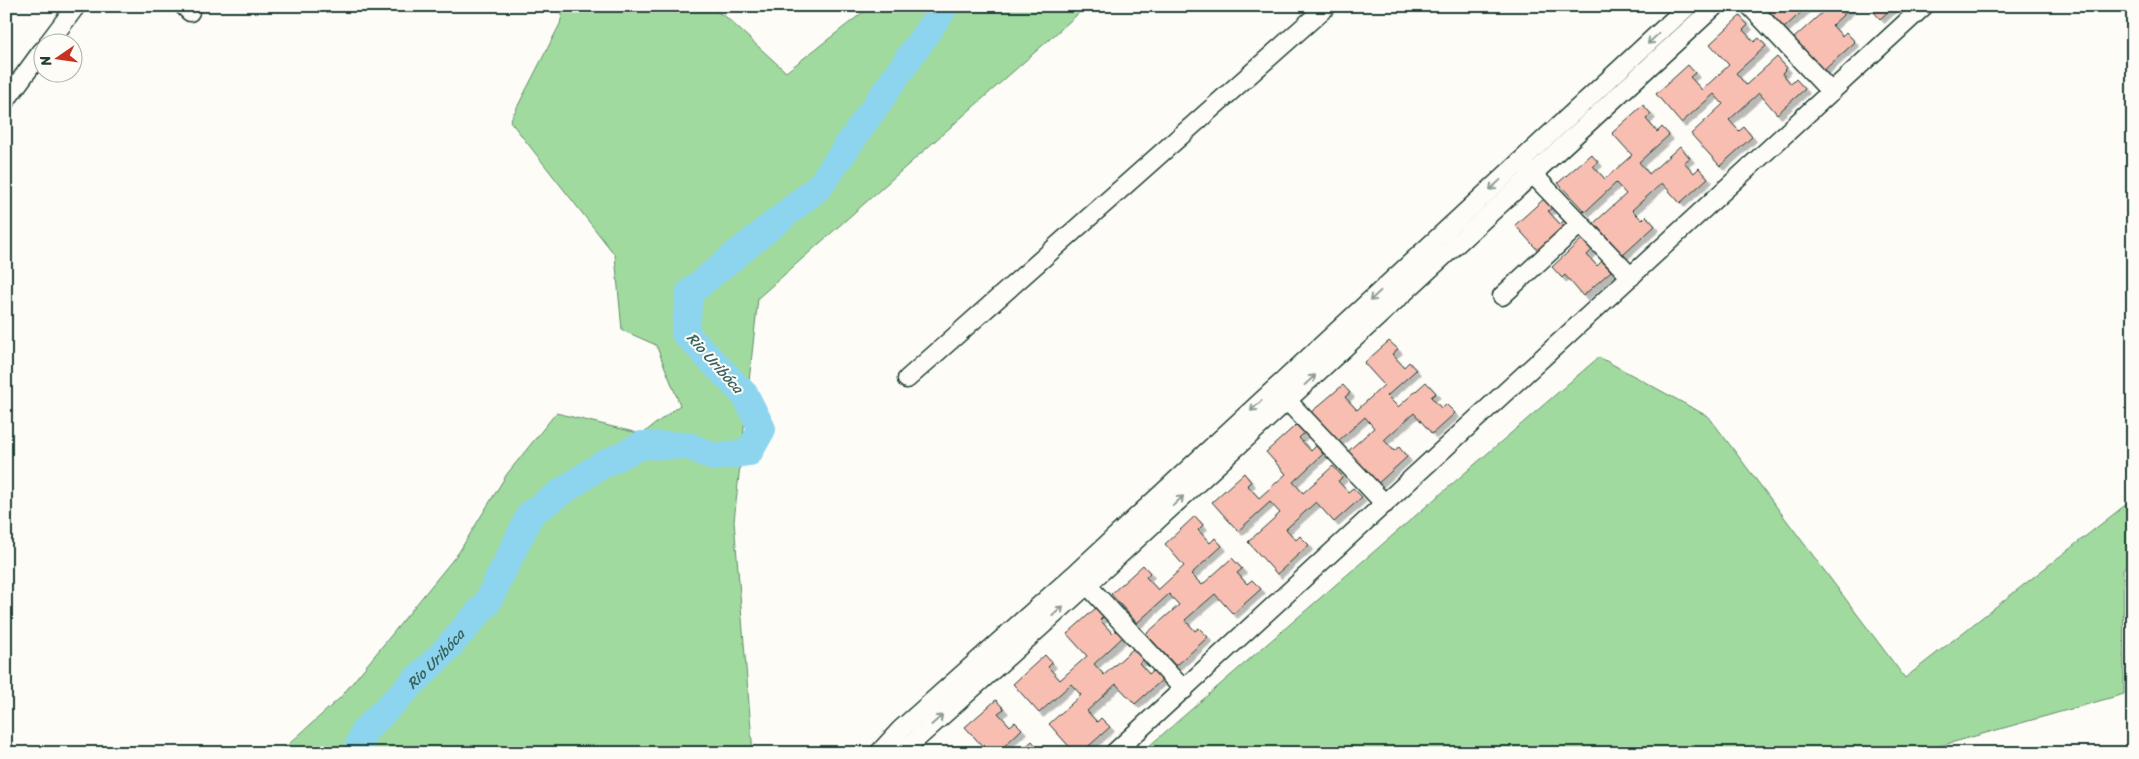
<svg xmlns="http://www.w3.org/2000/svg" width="2139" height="759" font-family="Sriracha,sans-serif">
	<defs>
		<filter id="shadow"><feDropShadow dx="4.5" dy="4.5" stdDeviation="0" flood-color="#0004"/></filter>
	</defs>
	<rect width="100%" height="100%" fill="#fdfcf7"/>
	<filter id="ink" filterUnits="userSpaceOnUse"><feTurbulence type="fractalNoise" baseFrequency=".02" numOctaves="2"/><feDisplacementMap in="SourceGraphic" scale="10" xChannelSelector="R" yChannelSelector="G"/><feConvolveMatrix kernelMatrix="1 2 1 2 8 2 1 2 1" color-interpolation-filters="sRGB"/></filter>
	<g filter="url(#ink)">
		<g fill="#a1da9f" stroke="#608c6a">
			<path d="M564,6H707L726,17L786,72L871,6H1087L758,298L734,521L753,753H279L340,698L459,552L507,474L556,413L642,434L680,405L656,345L622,330L615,255L510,121L560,24Z"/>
			<path d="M1599,357L1709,417L1905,678L2133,499V561L2123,570L2124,694L1915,753H1141Z"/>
		</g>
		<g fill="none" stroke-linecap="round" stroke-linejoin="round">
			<path stroke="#8dd5ee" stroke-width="28" id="s1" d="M356,753L364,731L441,655L487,603L531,513L598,467L642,445L689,446L714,457L749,452L762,429L745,395L685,333L690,292L819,187L945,6"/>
		</g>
		<g fill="#f8beb2" stroke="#1f3d34" filter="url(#shadow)">
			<path d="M1765,6H1808L1784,28Z"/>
			<path d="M1823,6H1853L1832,25L1842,36L1846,32L1855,42L1823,71L1794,38L1826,9Z"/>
			<path d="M1869,6H1894L1880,19Z"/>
			<path d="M1740,16L1748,25L1743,30L1754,42L1759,38L1766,46L1736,73L1746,85L1777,57L1787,68L1782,73L1791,84L1796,79L1805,89L1777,114L1759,93L1729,120L1739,131L1744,127L1752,137L1720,166L1691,134L1723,104L1714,94L1681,123L1656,94L1688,65L1695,73L1690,77L1702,90L1729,65L1710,44Z"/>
			<path d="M1643,105L1651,114L1646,119L1657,132L1662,127L1669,135L1639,162L1649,174L1680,146L1690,158L1684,162L1694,173L1699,168L1708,178L1680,203L1662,183L1632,210L1642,220L1646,216L1655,226L1623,255L1594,223L1626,194L1616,183L1585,212L1558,183L1591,154L1598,162L1593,166L1605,179L1632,155L1612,133Z"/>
			<path d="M1545,198L1553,207L1548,211L1560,224L1565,220L1572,228L1542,255L1515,225Z"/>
			<path d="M1582,239L1592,250L1587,255L1597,266L1602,261L1611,271L1583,296L1565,275L1562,278L1552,267Z"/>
			<path d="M1389,341L1398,349L1392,354L1404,367L1409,362L1416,370L1387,396L1398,407L1426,382L1436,393L1431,397L1441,408L1446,404L1455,413L1432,434L1414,413L1384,440L1394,451L1399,447L1407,457L1375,486L1346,453L1374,428L1365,417L1336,443L1310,413L1343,385L1350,393L1345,397L1357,410L1384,385L1364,363Z"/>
			<path d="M1296,425L1304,433L1299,438L1311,451L1316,446L1323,454L1293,482L1303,493L1333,466L1343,477L1338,481L1348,492L1353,488L1362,497L1334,522L1316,502L1286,529L1296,540L1300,536L1309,545L1277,574L1248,542L1280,513L1270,502L1238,531L1212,502L1244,473L1251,482L1247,485L1259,498L1286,474L1266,452Z"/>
			<path d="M1195,516L1203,525L1198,530L1210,543L1215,538L1222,546L1191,574L1202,585L1232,558L1242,569L1237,573L1247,584L1252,580L1261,589L1233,614L1215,594L1185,620L1195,631L1199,628L1208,637L1176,666L1146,634L1179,605L1169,594L1137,623L1111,594L1143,565L1150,573L1146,577L1158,590L1184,566L1165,544Z"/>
			<path d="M1097,607L1105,615L1100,620L1112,633L1117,628L1124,636L1094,664L1104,675L1134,648L1144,659L1139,663L1149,674L1154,670L1163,679L1135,704L1116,684L1087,711L1097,722L1101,718L1110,727L1081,753H1075L1049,724L1081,695L1071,684L1039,713L1013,684L1045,655L1052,663L1048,667L1060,680L1087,656L1067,634Z"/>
			<path d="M996,700L1004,709L998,713L1010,726L1015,722L1022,729L997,753H981L985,749L965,727Z"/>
			<path d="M1032,741L1042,753H1019Z"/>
		</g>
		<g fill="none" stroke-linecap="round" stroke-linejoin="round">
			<defs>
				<g id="minor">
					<path d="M184,6L190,12"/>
					<path d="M1750,6L1831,92"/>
					<path d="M49,42L76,6"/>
					<path d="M6,100L42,51"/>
					<path d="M1526,167L1631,277"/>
					<path d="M1502,296L1580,224"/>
					<path d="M907,379L1327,6"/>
					<path d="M1279,392L1385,504"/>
					<path d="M1080,577L1184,690"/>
					<path d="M879,753L900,730L1076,573L1688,6"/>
					<path d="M901,753L1087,585L1715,6"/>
					<path d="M1114,753L1924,6"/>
				</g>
			</defs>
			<use href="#minor" stroke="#1f3d34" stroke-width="21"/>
			<use href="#minor" stroke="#fdfcf7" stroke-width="18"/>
		</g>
		<defs><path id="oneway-shaft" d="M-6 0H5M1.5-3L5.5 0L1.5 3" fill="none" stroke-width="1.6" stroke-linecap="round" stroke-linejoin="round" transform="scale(1.25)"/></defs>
		<g stroke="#8e9c96">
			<use href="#oneway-shaft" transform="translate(1653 39) rotate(137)"/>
			<use href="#oneway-shaft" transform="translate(1495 185) rotate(137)"/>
			<use href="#oneway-shaft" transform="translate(1375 296) rotate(137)"/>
			<use href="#oneway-shaft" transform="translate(1310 380) rotate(-43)"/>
			<use href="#oneway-shaft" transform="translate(1256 406) rotate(137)"/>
			<use href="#oneway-shaft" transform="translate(1178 501) rotate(-43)"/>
			<use href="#oneway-shaft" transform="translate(1058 611) rotate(-42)"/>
			<use href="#oneway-shaft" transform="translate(937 720) rotate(-42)"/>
		</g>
	</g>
	<g text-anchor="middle" stroke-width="4" stroke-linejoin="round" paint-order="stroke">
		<g font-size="15" font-style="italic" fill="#3a6362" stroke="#fdfcf7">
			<text transform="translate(715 363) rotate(48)" y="5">Rio Uribóca</text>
			<text dy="5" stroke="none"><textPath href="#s1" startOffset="125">Rio Uribóca</textPath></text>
		</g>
	</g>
	<rect width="2139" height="759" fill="none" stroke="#fdfcf7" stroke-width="25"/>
	<rect x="12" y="12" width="2114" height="734" fill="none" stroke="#1f3d34" stroke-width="2" filter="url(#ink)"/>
	<g transform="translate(58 58) rotate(257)"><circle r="24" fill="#fdfcf7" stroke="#a4b0a9"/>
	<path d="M0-4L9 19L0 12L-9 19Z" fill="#c8321e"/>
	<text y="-8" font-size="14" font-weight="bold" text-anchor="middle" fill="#1f3d34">N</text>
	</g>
</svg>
